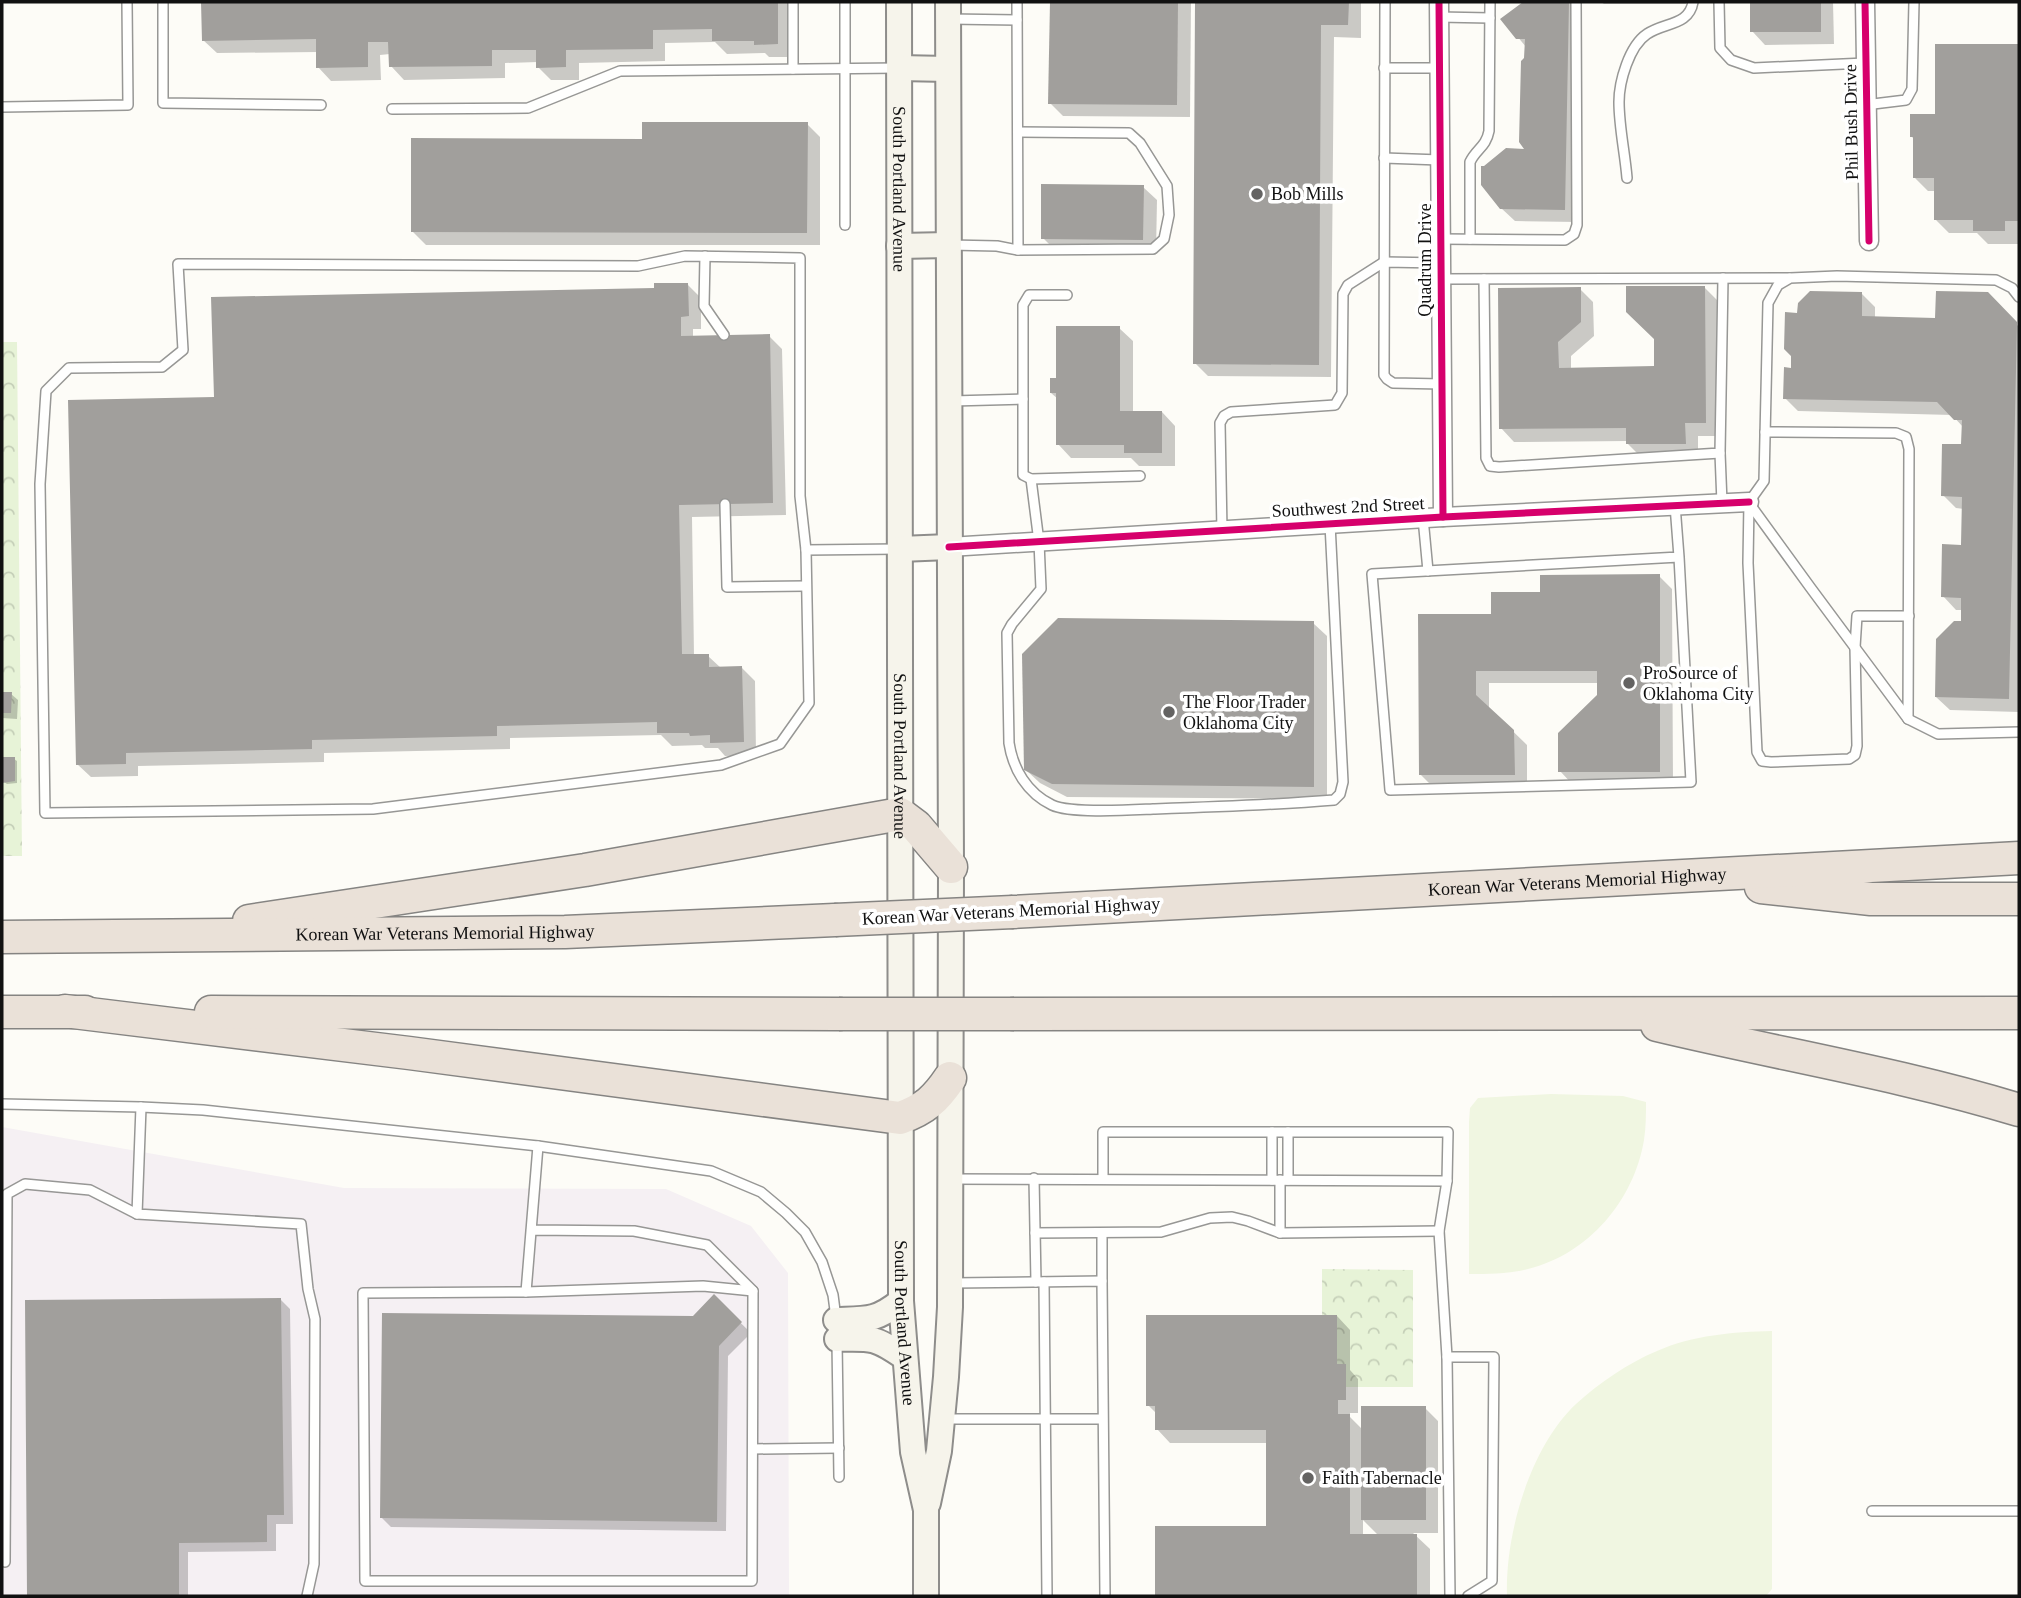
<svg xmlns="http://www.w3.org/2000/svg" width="2021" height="1598" font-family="'Times New Roman',serif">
	<defs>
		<pattern id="park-crowns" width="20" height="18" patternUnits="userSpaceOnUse" patternTransform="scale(1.75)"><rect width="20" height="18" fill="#e7f3d7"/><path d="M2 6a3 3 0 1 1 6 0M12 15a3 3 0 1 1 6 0" fill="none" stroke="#c5cfb8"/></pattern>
	</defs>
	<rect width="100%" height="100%" fill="#fdfcf7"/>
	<path fill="#f5f0f3" d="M2,1127L344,1188L666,1189L751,1226L788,1273L789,1596H2Z"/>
	<g fill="url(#park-crowns)">
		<path d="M2,342H17L22,856H2Z"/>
		<path d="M1322,1269L1413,1270V1387H1322Z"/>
	</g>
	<g fill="#f0f6e1">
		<path d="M1551,1094L1623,1096L1646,1102C1646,1114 1646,1127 1644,1140C1634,1200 1589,1254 1528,1269C1509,1274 1489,1274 1469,1274V1122L1470,1108L1478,1098Z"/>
		<path d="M1772,1331V1589L1766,1596H1507C1505,1534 1530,1447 1576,1404C1599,1383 1628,1363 1657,1351C1693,1335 1733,1332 1772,1331Z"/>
	</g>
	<g fill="#0003" fill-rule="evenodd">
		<path d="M203,2H790L791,57H769L765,53L727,54L715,42L665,43V61L579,63V80H551L538,67V62L505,63V78L404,80L391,66L390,54L380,55L381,80L331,81L318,67V52L217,53L203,40Z"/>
		<path d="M1051,2H1191L1190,117L1063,116L1050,103Z"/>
		<path d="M1197,2H1361V38L1334,37L1331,377L1208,376L1195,363Z"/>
		<path d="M1526,2H1582L1578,222L1515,221L1501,208L1528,150L1526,47L1503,19Z"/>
		<path d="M1601,2H1686V4H1604Z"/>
		<path d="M1752,2H1833L1834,44L1765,45L1752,31Z"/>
		<path d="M1937,46H2019V234H2018V244H1988L1977,233H1949L1936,220V191H1928L1915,178V140L1911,136L1937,116Z"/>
		<path d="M807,124L820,137V245H426L412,231L644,140Z"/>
		<path d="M1143,187L1157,200L1156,252L1056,251L1043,238Z"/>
		<path d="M687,284L701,298V329H693V337L769,336L782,349L786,515L692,517L694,656H708L721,668H742L755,681L756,755L725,756L718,748H705L702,745L672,746L661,735L510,738V749L324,753V762L138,766V776L91,777L77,764L215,398L656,290Z"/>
		<path d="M1704,287L1718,301V436H1698V457H1641L1628,444V441L1514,442L1501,428L1580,289L1593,302L1594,336L1571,356V370L1656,367L1655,338Z"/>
		<path d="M1862,294L1875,307V318L1937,320L1987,294L2019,327V712L1950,710L1936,697L1962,623L1963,610H1956L1943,596L1963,547L1964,509L1956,508L1943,495L1963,446V427L1952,415L1798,411L1785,398L1792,369L1799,314Z"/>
		<path d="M1119,328L1133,341V412H1162L1175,426V466H1139L1131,458H1071L1058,444V399L1051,393L1058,380Z"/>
		<path d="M1659,576L1672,589L1673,784L1573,785L1560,771L1599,696V683H1489V708L1527,745V787L1434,788L1420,774L1493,616L1542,594Z"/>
		<path d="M1313,623L1327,636V799L1067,797L1040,783L1026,770Z"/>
		<path d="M2,694H11L18,700L17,719L2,718Z"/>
		<path d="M14,759L17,761V783L7,784L4,782Z"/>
		<path d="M714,1297L751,1333L728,1356L726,1531L391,1527L381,1517L693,1318Z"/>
		<path d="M281,1300L290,1309L293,1524H276V1551L188,1552V1596H29L26,1302Z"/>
		<path d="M1337,1316L1350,1330V1370L1358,1379V1413H1350V1417L1362,1429L1425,1408L1438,1421V1533H1413L1430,1549V1596H1158L1157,1594L1267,1528V1443H1170L1157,1429V1414L1148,1405ZM1363,1520L1379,1536H1363Z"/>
	</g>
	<g fill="#a19f9c">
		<path d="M201,2H778V44L754,45V41H712V29L653,30V49L566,50V67L536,68V50H492V66L389,67L388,42H368V67L316,68V39L202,41Z"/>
		<path d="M1050,2H1178L1177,105L1048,104Z"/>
		<path d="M1195,2H1349L1348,25H1321L1319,365L1193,364Z"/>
		<path d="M1523,2H1569L1565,210L1500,209L1481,185V166H1484L1506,148L1524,149L1519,142L1521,61L1524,58L1525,39H1516L1500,19Z"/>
		<rect x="1750" y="2" width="71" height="30"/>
		<path d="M1935,44H2019V221H2005V231H1973V220H1934V178H1913V137H1910V114H1935Z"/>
		<path d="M642,122H808L807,233L411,232V138L642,139Z"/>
		<path d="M1041,184L1144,185L1143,240L1041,239Z"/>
		<path d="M654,283H688L689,316L681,317V336L770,334L773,503L679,505L682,654H709V667L742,666L744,742L710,743V735L690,736L689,733H657V722L497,726V736L312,740V749L126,753V764L76,765L68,400L214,397L211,297L654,288Z"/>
		<path d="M1626,286H1705L1706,423H1685L1686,444H1626V428L1499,429L1498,288L1581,287V322L1558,342L1559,368L1654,366V339L1626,312Z"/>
		<path d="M1810,291L1862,292V316L1935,318L1936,291L1988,292L2017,322L2009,699L1935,697L1936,639L1954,621H1961V598L1941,597L1942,544L1961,545L1962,497L1941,496L1942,444H1961L1962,420H1954L1937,402L1783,399L1784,367L1791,368V356L1784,349L1785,312L1797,313L1798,303Z"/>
		<path d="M1056,326H1120V411H1162V453H1124V445H1056V393H1050V378H1056Z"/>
		<path d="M1660,574V772H1558V733L1597,695V671H1476V695L1514,730L1515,775H1419L1418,614H1491V592H1540V575Z"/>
		<path d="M1058,618L1314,621V787L1052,784L1024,770L1022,654Z"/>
		<path d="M2,692H12L11,713H2Z"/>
		<path d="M2,757H15V781L2,783Z"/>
		<path d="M714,1294L742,1322L719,1346L717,1522L380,1518L382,1313L693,1316Z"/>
		<path d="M281,1298L284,1515H267V1542L179,1543V1596H27L25,1300Z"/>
		<path d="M1146,1315H1337V1364H1346V1400H1338V1414H1350V1534H1417V1596L1155,1595V1526H1266V1430H1155V1406H1146Z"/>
		<rect x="1361" y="1406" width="65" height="114"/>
	</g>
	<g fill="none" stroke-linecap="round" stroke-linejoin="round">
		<defs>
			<g id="lane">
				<path d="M163,2V103L321,105"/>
				<path d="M793,2V69"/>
				<path d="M845,2V225"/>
				<path d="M1017,2L1018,250"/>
				<path d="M1385,2L1384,375L1387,379L1393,383L1442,384"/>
				<path d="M1719,2L1720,48L1731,60L1754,68L1865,63"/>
				<path d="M1439,17L1490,18"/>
				<path d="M950,19L1017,20"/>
				<path d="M1384,68H1439"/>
				<path d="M1865,105L1906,100L1912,89L1914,2"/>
				<path d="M2,107L128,105L127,2"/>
				<path d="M392,109L528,108L620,71L898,68"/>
				<path d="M1384,158L1440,160"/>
				<path d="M1627,178C1625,153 1619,127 1619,102C1619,82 1629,46 1647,34C1664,22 1689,26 1693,2"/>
				<path d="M1441,239L1565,240L1574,234L1577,225L1576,2"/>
				<path d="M1470,239V162C1476,149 1486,147 1489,131L1490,2"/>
				<path d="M950,245L997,246L1018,250L1153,249L1164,239L1169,215L1167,186L1140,143L1129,133L1018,132"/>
				<path d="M685,256L800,258V496L806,550L809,703L780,744L721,765L373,809L45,813L40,484L46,391L69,368L162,367L183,350L178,264L638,266Z"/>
				<path d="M705,256L704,306L724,335"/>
				<path d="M1441,279L1789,278"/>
				<path d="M1484,279L1486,458L1490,466L1499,467L1720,453L1723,278"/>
				<path d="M1067,295H1029L1023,305V475L1031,479L1140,476"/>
				<path d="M952,401L1023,399"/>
				<path d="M1765,432L1896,433L1906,437L1909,449L1908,719"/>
				<path d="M1720,453L1722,503"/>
				<path d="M1031,479L1039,542L1041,589L1012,624L1007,633L1009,743C1013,769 1027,793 1052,805C1071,814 1131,810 1153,809C1213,807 1274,805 1334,800L1340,794L1343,782L1330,524"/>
				<path d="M1749,503L1810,587L1908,719L1938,734L2019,732"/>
				<path d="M725,504L727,587L806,586"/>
				<path d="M1675,505L1679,557L1691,782L1390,790L1372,574L1679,557"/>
				<path d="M1423,518L1428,571"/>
				<path d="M1222,531L1220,423L1224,416L1231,412L1335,405L1342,393L1343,294L1348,285L1384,262L1441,263"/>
				<path d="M806,550L898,549"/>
				<path d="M1909,616H1857L1855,647L1857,746L1855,755L1849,759L1771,762L1762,761L1757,752L1748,563L1749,502L1764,481L1768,303L1778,285L1790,278L1837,276L1996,280L2012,288L2019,297"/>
				<path d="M2,1104L141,1107L203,1110L538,1146L711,1171L761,1192L786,1213L805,1232L822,1262L833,1295L836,1318"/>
				<path d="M141,1107L137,1214L301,1224L308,1289L315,1319L314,1564L307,1596"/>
				<path d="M1272,1132V1180"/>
				<path d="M1288,1132V1180"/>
				<path d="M1034,1178L1036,1282"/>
				<path d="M951,1179L1447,1181L1439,1231L1447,1357L1450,1596"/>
				<path d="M1103,1179V1132H1448L1447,1181"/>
				<path d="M1280,1180V1233"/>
				<path d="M531,1230L634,1231L707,1245L753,1291L752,1581H365L363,1293L526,1292L538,1146"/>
				<path d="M1035,1233L1161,1232L1210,1218L1232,1217L1248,1221L1280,1233L1439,1231"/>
				<path d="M1102,1233V1281"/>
				<path d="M1044,1282L1047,1596"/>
				<path d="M953,1283L1102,1281L1105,1596"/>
				<path d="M526,1292L703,1286L753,1291"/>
				<path d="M837,1342L839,1477"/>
				<path d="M1447,1357H1494L1492,1581L1468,1596"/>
				<path d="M944,1419H1102"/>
				<path d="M753,1449L839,1448"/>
				<path d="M1872,1511H2019"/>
				<path d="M5,1562L7,1194L25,1184L90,1190L137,1214"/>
			</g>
			<g id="street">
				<path d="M1439,2L1443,517"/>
				<path d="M1865,2L1869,241"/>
				<path d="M949,547L1443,517L1749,502"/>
			</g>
			<g id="secondary">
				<path id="s1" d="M899,2L901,1301L913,1452L926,1510V1596"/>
				<path d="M899,68L948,69"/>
				<path d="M899,246L948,245"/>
				<path d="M900,549L949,547"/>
				<path d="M836,1320C867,1319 876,1321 901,1301"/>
				<path d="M837,1339C872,1338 875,1337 904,1357"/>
				<path d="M928,1503L939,1451L946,1377L950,1307L951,867L948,2"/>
			</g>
			<g id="highway">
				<path d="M1761,887L1871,899H2019"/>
				<path id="s2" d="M1013,912L2019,858"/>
				<path d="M249,921L585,870L900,814L916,826L951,867"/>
				<path id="s3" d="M2,937L565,932L835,920"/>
				<path d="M65,1011L409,1053L900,1118C925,1109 936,1099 950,1078"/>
				<path d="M2,1012H85"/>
				<path d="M211,1012L839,1014"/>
				<path d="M1014,1014L2019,1013"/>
				<path d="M1657,1025C1778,1054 1901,1074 2019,1110"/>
			</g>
		</defs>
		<use href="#lane" stroke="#979795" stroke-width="12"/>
		<use href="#street" stroke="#979795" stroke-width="21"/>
		<use href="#secondary" stroke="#8e8d8b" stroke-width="28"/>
		<use href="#highway" stroke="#858482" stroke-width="35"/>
		<use href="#lane" stroke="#fffffe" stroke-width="9"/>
		<use href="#street" stroke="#fffffe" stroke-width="18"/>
		<use href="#secondary" stroke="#f6f4eb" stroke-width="24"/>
		<use href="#highway" stroke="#eae1d8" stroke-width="32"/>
		<defs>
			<g id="highway-bridge">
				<path d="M835,920L1013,912"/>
				<path d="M839,1014H1014"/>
			</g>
		</defs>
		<use href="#highway-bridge" stroke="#858482" stroke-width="35" stroke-linecap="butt"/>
		<use href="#highway-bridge" stroke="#eae1d8" stroke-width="32"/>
		<defs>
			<g id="cycleway">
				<path d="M1439,2L1443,517"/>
				<path d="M1865,2L1869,241"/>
				<path d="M949,547L1443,517L1749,502"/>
			</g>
		</defs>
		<use href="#cycleway" stroke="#fff" stroke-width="11"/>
		<use href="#cycleway" stroke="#d6006c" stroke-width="7"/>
	</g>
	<g fill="#646362" stroke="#fff" stroke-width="2.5">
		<circle cx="1257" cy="194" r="7"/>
		<circle cx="1629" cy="683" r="7"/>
		<circle cx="1169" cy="712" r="7"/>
		<circle cx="1308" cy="1478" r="7"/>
	</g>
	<g text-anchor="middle" stroke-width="7" stroke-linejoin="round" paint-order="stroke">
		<g font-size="18" fill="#111" stroke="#fff">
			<text transform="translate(1851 122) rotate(-91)" y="6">Phil Bush Drive</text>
			<text dy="6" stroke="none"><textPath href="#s1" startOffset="187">South Portland Avenue</textPath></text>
			<text transform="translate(1425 260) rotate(-90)" y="6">Quadrum Drive</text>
			<text transform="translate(1348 507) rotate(-3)" y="6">Southwest 2nd Street</text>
			<text dy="6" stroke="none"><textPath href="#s1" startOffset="754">South Portland Avenue</textPath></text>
			<text dy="6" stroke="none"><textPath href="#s2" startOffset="565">Korean War Veterans Memorial Highway</textPath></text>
			<text transform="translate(1011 911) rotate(-3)" y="6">Korean War Veterans Memorial Highway</text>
			<text dy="6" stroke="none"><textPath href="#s3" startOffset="443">Korean War Veterans Memorial Highway</textPath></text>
			<text dy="6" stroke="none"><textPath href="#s1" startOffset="1321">South Portland Avenue</textPath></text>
		</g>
		<g font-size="18" fill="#111" stroke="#fff" text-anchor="start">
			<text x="1271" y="200">Bob Mills</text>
			<text x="1643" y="679">ProSource of<tspan x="1643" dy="21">Oklahoma City</tspan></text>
			<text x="1183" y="708">The Floor Trader<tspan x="1183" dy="21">Oklahoma City</tspan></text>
			<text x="1322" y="1484">Faith Tabernacle</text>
		</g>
	</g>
	<rect width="2021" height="1598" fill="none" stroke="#111111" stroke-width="7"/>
</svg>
